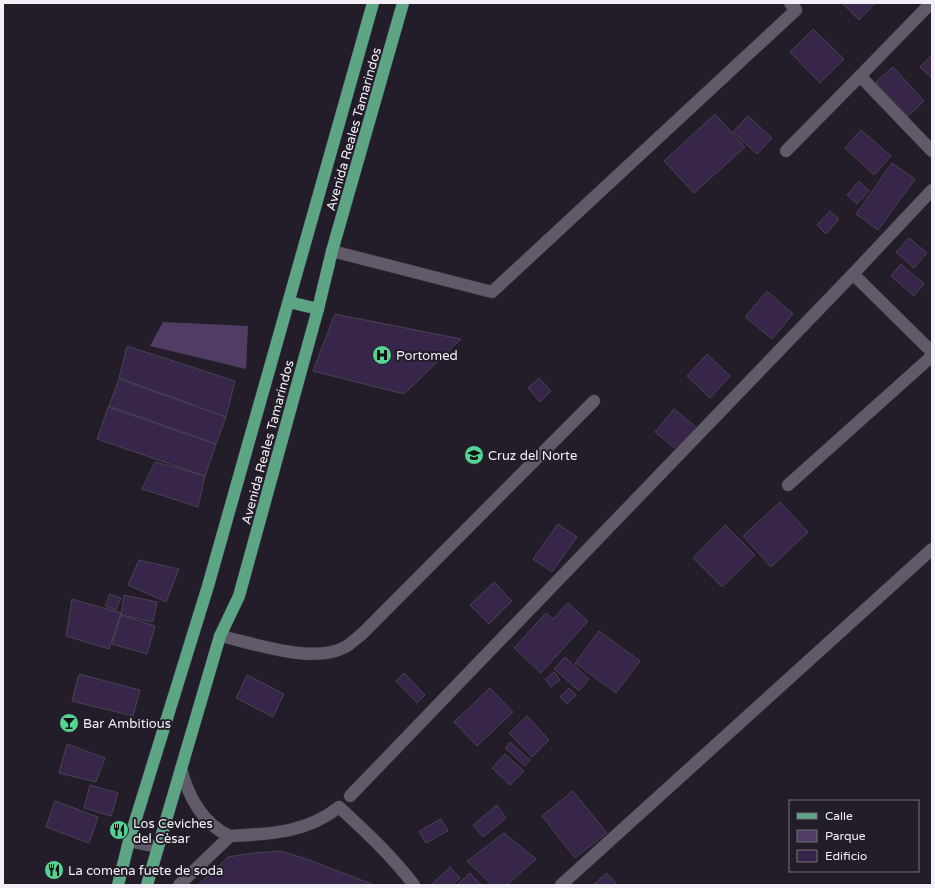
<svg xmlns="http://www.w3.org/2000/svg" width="935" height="888" font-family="'Varela Round',sans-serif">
	<rect width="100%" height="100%" fill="#231d29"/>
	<path fill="#513d63" d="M163,322L248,326L246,369L150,346Z"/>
	<g fill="#38254a" stroke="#494250">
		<path d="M842,3H875L859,20Z"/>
		<path d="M813,29L844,59L820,83L790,52Z"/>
		<path d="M932,55V78L920,67Z"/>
		<path d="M893,67L924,101L908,116L876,82Z"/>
		<path d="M715,114L745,147L694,193L664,161Z"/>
		<path d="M748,116L772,138L757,154L733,132Z"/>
		<path d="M861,130L891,156L874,175L845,148Z"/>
		<path d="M892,163L915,179L878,230L856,214Z"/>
		<path d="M859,181L869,191L857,204L847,195Z"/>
		<path d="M830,211L839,219L826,234L817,225Z"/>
		<path d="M909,238L927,253L914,268L896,252Z"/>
		<path d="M901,264L924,284L914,296L891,276Z"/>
		<path d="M767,291L793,314L772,339L745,317Z"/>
		<path d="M335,314L461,339L404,394L313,371Z"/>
		<path d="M127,346L235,381L226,417L119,378Z"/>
		<path d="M707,354L730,376L710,398L687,376Z"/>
		<path d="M539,378L551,391L540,402L528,388Z"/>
		<path d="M119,379L226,417L216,444L109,406Z"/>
		<path d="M108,407L216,444L205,476L97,439Z"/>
		<path d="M674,409L702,432L683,455L655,432Z"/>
		<path d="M155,462L205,476L198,507L142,489Z"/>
		<path d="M780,502L808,532L771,567L743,536Z"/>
		<path d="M558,524L577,537L552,572L533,559Z"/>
		<path d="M725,525L755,555L722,587L693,558Z"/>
		<path d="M139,560L179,569L166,602L128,585Z"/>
		<path d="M494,582L512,601L489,624L470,605Z"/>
		<path d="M110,594L121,598L116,610L105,606Z"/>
		<path d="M124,595L157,602L153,622L121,615Z"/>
		<path d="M72,599L121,613L109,649L66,636Z"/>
		<path d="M568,603L588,621L541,673L514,648L546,613L553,619Z"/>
		<path d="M121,615L155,626L147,654L112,644Z"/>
		<path d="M599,631L640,661L616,693L575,663Z"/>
		<path d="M565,657L589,679L579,691L554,669Z"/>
		<path d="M554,672L560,680L551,687L545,679Z"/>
		<path d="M404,673L425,695L417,703L396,681Z"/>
		<path d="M79,674L140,690L133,716L72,701Z"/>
		<path d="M247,675L284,694L273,717L236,698Z"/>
		<path d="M490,688L513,712L477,746L454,722Z"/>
		<path d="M569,688L576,695L567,704L560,697Z"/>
		<path d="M527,716L549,740L532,757L509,733Z"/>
		<path d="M510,742L530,760L525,766L505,748Z"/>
		<path d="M67,744L105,758L96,782L59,773Z"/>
		<path d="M505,754L524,771L510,785L492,768Z"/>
		<path d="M90,785L118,793L111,816L84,808Z"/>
		<path d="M573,791L607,833L575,858L542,816Z"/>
		<path d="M55,801L98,817L89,843L46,827Z"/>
		<path d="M497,805L506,818L483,837L473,825Z"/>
		<path d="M441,819L448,831L426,843L419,831Z"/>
		<path d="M504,833L536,859L507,885H492L467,861Z"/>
		<path d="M281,851L312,861L374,885H198L228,857L254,853Z"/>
		<path d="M450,867L460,878L452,885H431Z"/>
		<path d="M470,873L481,885H457Z"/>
		<path d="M607,873L617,885H593Z"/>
	</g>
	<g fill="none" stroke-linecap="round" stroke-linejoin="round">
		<defs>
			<g id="minor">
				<path d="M931,3L860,76L932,151"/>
				<path d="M786,151L860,76"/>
				<path d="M332,251L492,292L796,10L790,3"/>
				<path d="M853,274L932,352"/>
				<path d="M788,485L932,356"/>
				<path d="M220,636C253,643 312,664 343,648C350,645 355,639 361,635L594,401"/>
				<path d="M181,768C187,794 203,825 230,836C269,834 307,833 339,807C366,832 392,856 414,885"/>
				<path d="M350,796L853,274L932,190"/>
				<path d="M129,841L158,847"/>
				<path d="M179,885L230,836"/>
				<path d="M561,885L932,549"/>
			</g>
			<g id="major">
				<path d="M289,302L318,309"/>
				<path d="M118,885L129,841L208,586L373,3"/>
				<path d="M147,885L220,636L239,596L318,309L332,251L403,3"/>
			</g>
		</defs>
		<use href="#minor" stroke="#403a44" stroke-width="13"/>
		<use href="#major" stroke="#403a44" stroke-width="13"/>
		<use href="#minor" stroke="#615a68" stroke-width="12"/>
		<use href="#major" stroke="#5ca585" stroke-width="12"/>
	</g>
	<defs>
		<symbol id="hospital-disc" viewBox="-11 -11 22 22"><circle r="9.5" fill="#54d395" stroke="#231d29"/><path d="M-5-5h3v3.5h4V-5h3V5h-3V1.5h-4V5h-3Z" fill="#111"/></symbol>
		<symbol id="school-disc" viewBox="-11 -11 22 22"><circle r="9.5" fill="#54d395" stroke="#231d29"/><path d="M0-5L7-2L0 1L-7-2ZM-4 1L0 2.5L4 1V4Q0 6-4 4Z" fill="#111"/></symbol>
		<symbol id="bar-disc" viewBox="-11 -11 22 22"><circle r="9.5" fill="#54d395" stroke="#231d29"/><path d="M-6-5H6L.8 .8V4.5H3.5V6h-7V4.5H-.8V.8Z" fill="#111"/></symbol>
		<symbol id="restaurant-disc" viewBox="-11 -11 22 22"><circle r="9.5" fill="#54d395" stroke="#231d29"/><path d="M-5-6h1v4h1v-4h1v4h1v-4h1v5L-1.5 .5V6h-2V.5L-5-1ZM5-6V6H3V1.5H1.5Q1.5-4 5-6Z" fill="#111"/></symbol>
	</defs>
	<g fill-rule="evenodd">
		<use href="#hospital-disc" x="371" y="344" width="22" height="22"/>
		<use href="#school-disc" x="463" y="444" width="22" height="22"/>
		<use href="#bar-disc" x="58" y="712" width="22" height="22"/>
		<use href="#restaurant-disc" x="108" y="819" width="22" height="22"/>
		<use href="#restaurant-disc" x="43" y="859" width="22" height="22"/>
	</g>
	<g text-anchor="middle" stroke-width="4" stroke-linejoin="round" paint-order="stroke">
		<g font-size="13" fill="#f3eff7" stroke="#231d29">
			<text transform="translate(353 129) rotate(-74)" y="5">Avenida Reales Tamarindos</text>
			<text transform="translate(267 442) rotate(-75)" y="5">Avenida Reales Tamarindos</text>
		</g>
		<g font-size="13" fill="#f3eff7" stroke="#231d29" text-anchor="start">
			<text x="396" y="360">Portomed</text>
			<text x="488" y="460">Cruz del Norte</text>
			<text x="83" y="728">Bar Ambitious</text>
			<text x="133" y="828">Los Ceviches<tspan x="133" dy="15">del Cèsar</tspan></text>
			<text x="68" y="875">La comena fuete de soda</text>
		</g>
	</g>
	<rect width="935" height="888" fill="none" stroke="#f3eff7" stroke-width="8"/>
	<rect x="789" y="800" width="130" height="72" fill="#231d29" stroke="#76717b"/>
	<rect x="797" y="813" width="20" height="6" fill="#5ca585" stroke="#76717b"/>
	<text x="825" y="820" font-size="12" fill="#f3eff7">Calle</text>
	<rect x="797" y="830" width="20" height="12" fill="#513d63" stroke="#76717b"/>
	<text x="825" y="840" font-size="12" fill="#f3eff7">Parque</text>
	<rect x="797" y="850" width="20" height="12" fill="#38254a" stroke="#76717b"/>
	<text x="825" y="860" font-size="12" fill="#f3eff7">Edificio</text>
</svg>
